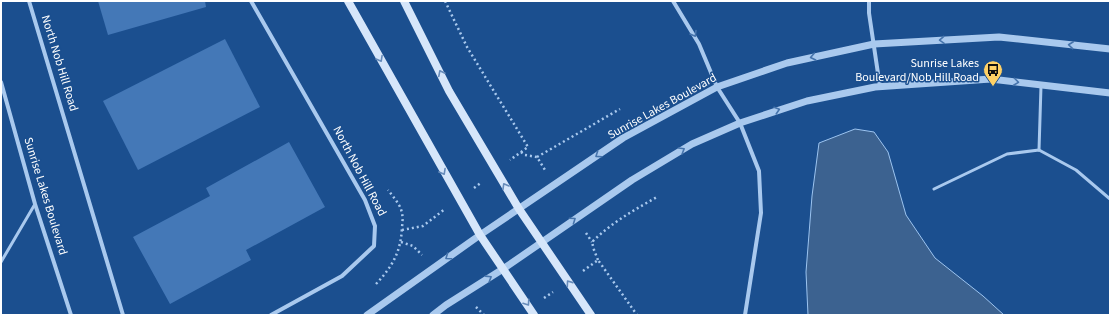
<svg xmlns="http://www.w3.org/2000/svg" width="1111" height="316" font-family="'Source Sans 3',sans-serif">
	<rect width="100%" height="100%" fill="#1b4f8f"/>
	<path fill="#3c6290" stroke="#9cc4f0" d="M855,129L874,132L888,152L906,215L935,258L983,296L1004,315H808L806,272L812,196L819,143Z"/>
	<g fill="#4478b7">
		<path d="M98,1H205L206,7L108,35Z"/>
		<path d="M225,39L260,107L138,170L103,101Z"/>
		<path d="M289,142L325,207L246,250L251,260L170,304L133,237L210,196L206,188Z"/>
	</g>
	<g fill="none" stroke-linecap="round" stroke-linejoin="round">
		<g stroke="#a9c9ee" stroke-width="2.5" stroke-dasharray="2 3" stroke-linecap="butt">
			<path d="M445,1L467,47L528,147L510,160"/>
			<path d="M521,152L525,155L537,157L545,170"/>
			<path d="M537,157L620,109"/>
			<path d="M474,188L482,182"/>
			<path d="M402,230L423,226L445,209"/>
			<path d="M586,233L592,242"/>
			<path d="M401,242L413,246L422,255"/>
			<path d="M598,260L594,250L592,242C611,223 634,210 657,197"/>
			<path d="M583,271L598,260L637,315"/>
			<path d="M376,284C393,266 401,251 402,227C403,219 403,212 399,205C396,200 392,195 388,190"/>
			<path d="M544,298L553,292"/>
			<path d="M476,307L484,315"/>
		</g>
		<g stroke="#a9c9ee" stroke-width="3">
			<path d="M1039,150L1041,86"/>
			<path d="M934,189L1007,154L1039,150L1076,170L1110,199"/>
			<path d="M1,262L35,204"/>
		</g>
		<g stroke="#a9c9ee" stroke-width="4">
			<path d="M29,1L123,315"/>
			<path d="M251,1L365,200L375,226L374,246L342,276L271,315"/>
			<path d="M673,1L699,44L717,87L740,123L759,171L761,213L745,315"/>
			<path d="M869,1V13L880,87"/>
			<path d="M1,82L35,204L71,315"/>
		</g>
		<g stroke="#a9c9ee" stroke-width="7">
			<path d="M367,315L480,235L623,138L717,87L787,63L874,44L999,37L1110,49"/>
			<path d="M433,315L446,305L503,269L632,180L692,144L740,123L807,101L875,87L991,79L1110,93"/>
		</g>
		<g stroke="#d6e6fa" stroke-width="8">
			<path d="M348,1L480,235L534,315"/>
			<path d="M404,1L449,91L519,209L591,315"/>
		</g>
	</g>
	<defs><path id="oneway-chevron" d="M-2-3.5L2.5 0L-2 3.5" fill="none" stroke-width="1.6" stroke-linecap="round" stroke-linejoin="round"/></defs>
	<g stroke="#4674ac">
		<use href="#oneway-chevron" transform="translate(694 34) rotate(59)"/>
		<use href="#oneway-chevron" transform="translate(942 40) rotate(177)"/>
		<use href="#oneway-chevron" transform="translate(1071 45) rotate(-174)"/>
		<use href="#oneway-chevron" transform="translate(813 57) rotate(168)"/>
		<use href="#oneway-chevron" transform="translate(1016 82) rotate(7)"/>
		<use href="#oneway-chevron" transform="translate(777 110) rotate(-18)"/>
		<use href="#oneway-chevron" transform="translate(682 150) rotate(-31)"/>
		<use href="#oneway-chevron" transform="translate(598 155) rotate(146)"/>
		<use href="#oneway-chevron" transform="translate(573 220) rotate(-35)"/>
		<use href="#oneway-chevron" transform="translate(448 257) rotate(145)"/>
		<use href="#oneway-chevron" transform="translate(489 278) rotate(-32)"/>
	</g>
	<g stroke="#668bba">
		<use href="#oneway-chevron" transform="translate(380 59) rotate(61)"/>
		<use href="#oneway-chevron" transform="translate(441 73) rotate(-117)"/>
		<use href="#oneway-chevron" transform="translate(443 172) rotate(61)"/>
		<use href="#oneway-chevron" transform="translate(505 186) rotate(-120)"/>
		<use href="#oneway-chevron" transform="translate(569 283) rotate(-125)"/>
		<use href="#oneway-chevron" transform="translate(527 303) rotate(56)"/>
	</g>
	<defs>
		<symbol id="bus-pin" viewBox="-11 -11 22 30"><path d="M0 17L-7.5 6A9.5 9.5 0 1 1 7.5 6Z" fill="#ffd166" stroke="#1b4f8f"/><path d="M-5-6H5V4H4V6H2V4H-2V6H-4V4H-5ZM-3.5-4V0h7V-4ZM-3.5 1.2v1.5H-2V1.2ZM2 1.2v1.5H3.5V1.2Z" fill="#111"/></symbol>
	</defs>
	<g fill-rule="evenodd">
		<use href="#bus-pin" x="982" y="59" width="22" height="30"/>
	</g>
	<g text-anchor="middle" stroke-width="3" stroke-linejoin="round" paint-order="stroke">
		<g font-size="12" fill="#fff" stroke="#1b4f8f">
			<text transform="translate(60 63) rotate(73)" y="4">North Nob Hill Road</text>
			<text transform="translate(662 106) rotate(-29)" y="4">Sunrise Lakes Boulevard</text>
			<text transform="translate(360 171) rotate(62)" y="4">North Nob Hill Road</text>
			<text transform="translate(46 196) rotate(73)" y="4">Sunrise Lakes Boulevard</text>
		</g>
		<g font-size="12" fill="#fff" stroke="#1b4f8f" text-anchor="end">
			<text x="979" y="67">Sunrise Lakes<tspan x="979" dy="14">Boulevard/Nob Hill Road</tspan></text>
		</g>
	</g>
	<rect width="1111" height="316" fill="none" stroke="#ffffff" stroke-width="4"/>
</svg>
